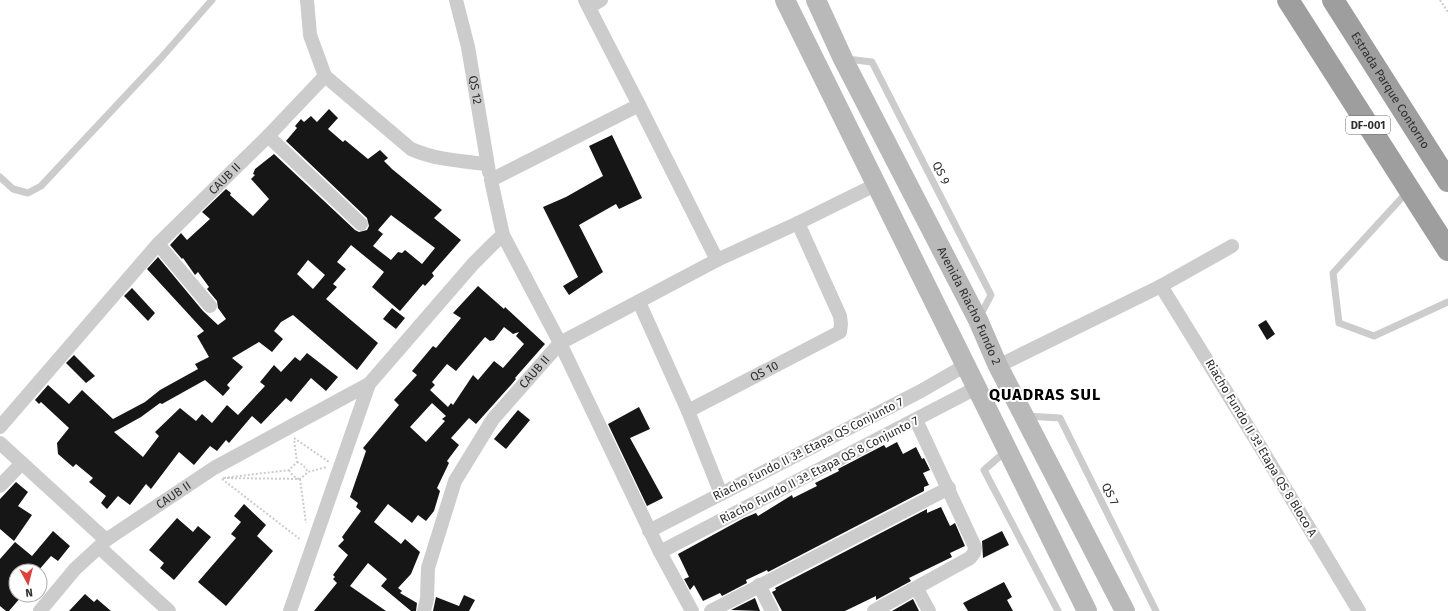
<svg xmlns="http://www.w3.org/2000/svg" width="1448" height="611" font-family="'Fira Sans',sans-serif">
	<rect width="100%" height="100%" fill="#fff"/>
	<g fill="#161616" fill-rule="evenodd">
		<path d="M329,109L338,118L328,129L343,142L345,140L368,159L380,150L388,158L384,161L392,169L442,210L434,218L461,240L432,273L434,276L425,286L423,284L400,311L372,287L384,272L351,245L337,262L346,269L333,284L337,287L326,299L378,343L357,370L293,315L281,322L274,331L283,339L272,352L259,342L232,358L243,367L227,385L230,388L223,396L205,380L162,404L160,403L141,417L114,432L143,457L159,436L155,432L180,408L196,421L202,414L212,423L227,405L238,415L265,386L260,382L274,365L281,372L295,357L300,361L307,353L338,377L326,391L311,378L291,402L286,398L261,424L252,416L229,443L226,440L217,451L210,446L194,465L179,452L151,489L146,484L130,505L118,496L107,509L101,503L106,496L89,482L93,478L76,464L73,467L58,454L57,443L69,428L41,402L39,404L35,400L48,385L69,404L82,390L113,419L145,402L160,390L198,369L195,364L209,357L197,336L204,331L147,269L158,257L203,311L218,325L226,319L218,308L217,301L207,289L209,287L198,272L195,275L183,258L182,259L170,245L181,233L187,240L210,219L202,212L226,189L231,193L230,195L253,216L269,199L251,179L255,175L253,174L255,169L274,154L355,230L359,232L367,230L369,226L367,218L286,141L297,128L295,126L301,119L304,122L311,116L317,122ZM391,215L435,248L422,264L405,250L402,253L398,252L391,260L373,246L383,234L378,230ZM308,260L325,275L313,289L297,274Z"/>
		<path d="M612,135L642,198L619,209L616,204L579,225L603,272L569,295L563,286L578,277L543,207L566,197L603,176L589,146Z"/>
		<path d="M478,286L504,309L505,307L545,344L515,378L516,379L511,385L476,424L469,418L451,438L459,445L447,461L449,463L437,488L440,491L434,511L426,521L418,515L412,523L388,504L374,522L401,544L405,539L420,552L411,574L398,588L402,591L400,593L417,603L416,611H411L381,586L387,579L368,563L350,586L386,611H314L337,583L333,579L335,577L333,575L348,555L338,546L344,540L342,537L361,511L356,507L358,503L350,497L366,451L363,448L399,405L394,400L417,375L412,371L433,346L436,348L461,318L453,313ZM504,327L513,334L519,332L516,336L524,344L503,368L494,361L478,380L473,375L453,405L451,403L448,407L430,390L435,385L432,382L447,364L456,371L485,337L490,341L494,340ZM432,403L446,416L442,419L445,421L426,442L410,427Z"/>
		<path d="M132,288L155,313L148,321L124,296Z"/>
		<path d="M392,308L405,318L396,329L383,319Z"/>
		<path d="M1266,320L1275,334L1267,340L1258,325Z"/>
		<path d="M74,355L95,376L86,383L66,363Z"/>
		<path d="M639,407L650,429L630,438L663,498L647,506L608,424Z"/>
		<path d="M518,410L530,420L506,449L494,439Z"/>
		<path d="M897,442L903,454L916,447L922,459L924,458L930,470L923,473L929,485L924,487V491L768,572L767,570L746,580L747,583L722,596L720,593L703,601L694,585L690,590L684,579L689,577L678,554L744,518L756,513L758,516L792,495L793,498L817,486L815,483L839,471L838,469L884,445L886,448Z"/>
		<path d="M16,482L28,492L18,506L32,515L14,541L0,529V499Z"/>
		<path d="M244,504L266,525L257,536L273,551L226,606L198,582L236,538L231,534L241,522L234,516Z"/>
		<path d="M941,507L950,526L955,523L965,546L950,553L952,557L909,578L911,581L876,600V596L845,611H782L772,592L776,590L775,588L927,509V513Z"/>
		<path d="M177,518L193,532L198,526L211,537L174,580L160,568L164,563L149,550Z"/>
		<path d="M53,531L70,546L58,561L51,556L38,571H16V595L21,597L9,611H6L0,606V559L15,542L32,556Z"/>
		<path d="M1002,531L1009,545L983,558L982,541Z"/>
		<path d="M1004,582L1012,597L1007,600L1013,611H968L963,603Z"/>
		<path d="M85,594L94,602L97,599L111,611H69Z"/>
		<path d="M464,595L475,600L469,611H433L436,597L459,606Z"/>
		<path d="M755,598L760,611L731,610Z"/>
		<path d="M913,599L919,611H892Z"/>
	</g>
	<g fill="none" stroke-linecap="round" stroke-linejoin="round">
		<g stroke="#ccc" stroke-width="2" stroke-dasharray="2 2" stroke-linecap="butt">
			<path d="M1440,0L1448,12"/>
			<path d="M294,438L329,462"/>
			<path d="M297,462L303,465L308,472"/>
			<path d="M289,470L293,476L299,479"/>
			<path d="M223,478L300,479L308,472L327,467"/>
			<path d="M224,478L289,470L297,462L294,439"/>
			<path d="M222,479L301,540"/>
			<path d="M300,479L306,523"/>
		</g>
		<g stroke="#ccc" stroke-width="7">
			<path d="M847,59L872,62L991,295L980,316"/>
			<path d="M0,177L13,189L28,193L41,186L161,58L212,0"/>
			<path d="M1408,191L1333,273L1339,323L1374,336L1448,302"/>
			<path d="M1026,416L1060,418L1156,611"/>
			<path d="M1006,451L984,470L1058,611"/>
		</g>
		<g stroke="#ccc" stroke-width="14">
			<path d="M307,0L310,35L325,76"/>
			<path id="s1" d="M456,0L468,47L489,172"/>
			<path d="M585,0L639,105"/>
			<path d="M589,7L601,0"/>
			<path d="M268,136L361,224"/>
			<path d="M158,244L210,306"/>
			<path d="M1161,286L1261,448L1359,611"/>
			<path d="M639,302L688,411L721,494"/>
			<path d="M998,366L1161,286L1232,246"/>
			<path id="s2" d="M688,411L840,332L841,324L840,316L798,223"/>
			<path id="s3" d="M0,427L158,244L268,136L325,76L411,149C436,160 461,161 487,164"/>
			<path d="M0,443L106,540"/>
			<path d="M0,486L22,463"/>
			<path d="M649,531L921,391L966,365"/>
			<path id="s4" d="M99,547L106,540L214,468L369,384"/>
			<path d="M660,552L978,387"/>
			<path d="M759,585L772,611"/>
			<path d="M917,589L929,611"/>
			<path d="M40,611L75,569L99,547L169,611"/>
			<path d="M290,611L369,384L473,264L496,241L503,235"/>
			<path id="s5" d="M424,611L427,599L428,568L455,481L493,419L560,343L717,260L798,223L875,185"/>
			<path d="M692,611L660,552L560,343L503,235L491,180L639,105L717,260"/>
			<path d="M711,611L949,488"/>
			<path d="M874,611L970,558L974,553L975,547L916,420"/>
		</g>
		<g stroke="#b9b9b9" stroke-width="20">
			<path d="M785,0L1087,611"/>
			<path id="s6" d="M816,0L843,59L978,320L998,366L1125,611"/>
		</g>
		<g stroke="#9e9e9e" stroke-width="22">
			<path d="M1288,0L1448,250"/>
			<path id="s7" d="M1333,0L1448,181"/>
		</g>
	</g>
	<g text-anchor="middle" stroke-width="4" stroke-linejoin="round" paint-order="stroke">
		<rect fill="#fff" stroke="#6d6d6d" stroke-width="1" x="1346" y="116" width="44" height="18" rx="3"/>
		<g font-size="11" font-weight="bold" fill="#2f2f2f">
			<text x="1368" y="129">DF-001</text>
		</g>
		<g font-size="12" fill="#2f2f2f" stroke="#fff">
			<text dy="4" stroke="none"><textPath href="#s1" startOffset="92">QS 12</textPath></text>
			<text dy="4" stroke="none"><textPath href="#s7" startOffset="107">Estrada Parque Contorno</textPath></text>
			<text transform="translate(941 173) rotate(63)" y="4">QS 9</text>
			<text dy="4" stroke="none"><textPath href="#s3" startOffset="335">CAUB II</textPath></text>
			<text dy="4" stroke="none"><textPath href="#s6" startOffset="342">Avenida Riacho Fundo 2</textPath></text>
			<text dy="4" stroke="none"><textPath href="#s5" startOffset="270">CAUB II</textPath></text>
			<text dy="4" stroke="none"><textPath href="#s2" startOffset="86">QS 10</textPath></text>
			<text transform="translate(1261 448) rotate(59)" y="4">Riacho Fundo II 3ª Etapa QS 8 Bloco A</text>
			<text transform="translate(808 449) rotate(-27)" y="4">Riacho Fundo II 3ª Etapa QS Conjunto 7</text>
			<text transform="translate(819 470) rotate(-27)" y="4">Riacho Fundo II 3ª Etapa QS 8 Conjunto 7</text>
			<text transform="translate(1110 494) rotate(63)" y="4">QS 7</text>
			<text dy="4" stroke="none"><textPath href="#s4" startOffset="91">CAUB II</textPath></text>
		</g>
		<g font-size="16" font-weight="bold" letter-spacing="1" fill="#000" stroke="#fff">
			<text x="1045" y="400">QUADRAS SUL</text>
		</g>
	</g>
	<g transform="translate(28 583) rotate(173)"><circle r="19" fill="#ffffff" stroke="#acacac"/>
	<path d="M0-3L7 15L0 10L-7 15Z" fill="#db423c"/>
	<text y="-6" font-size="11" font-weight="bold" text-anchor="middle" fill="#2f2f2f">N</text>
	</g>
</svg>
